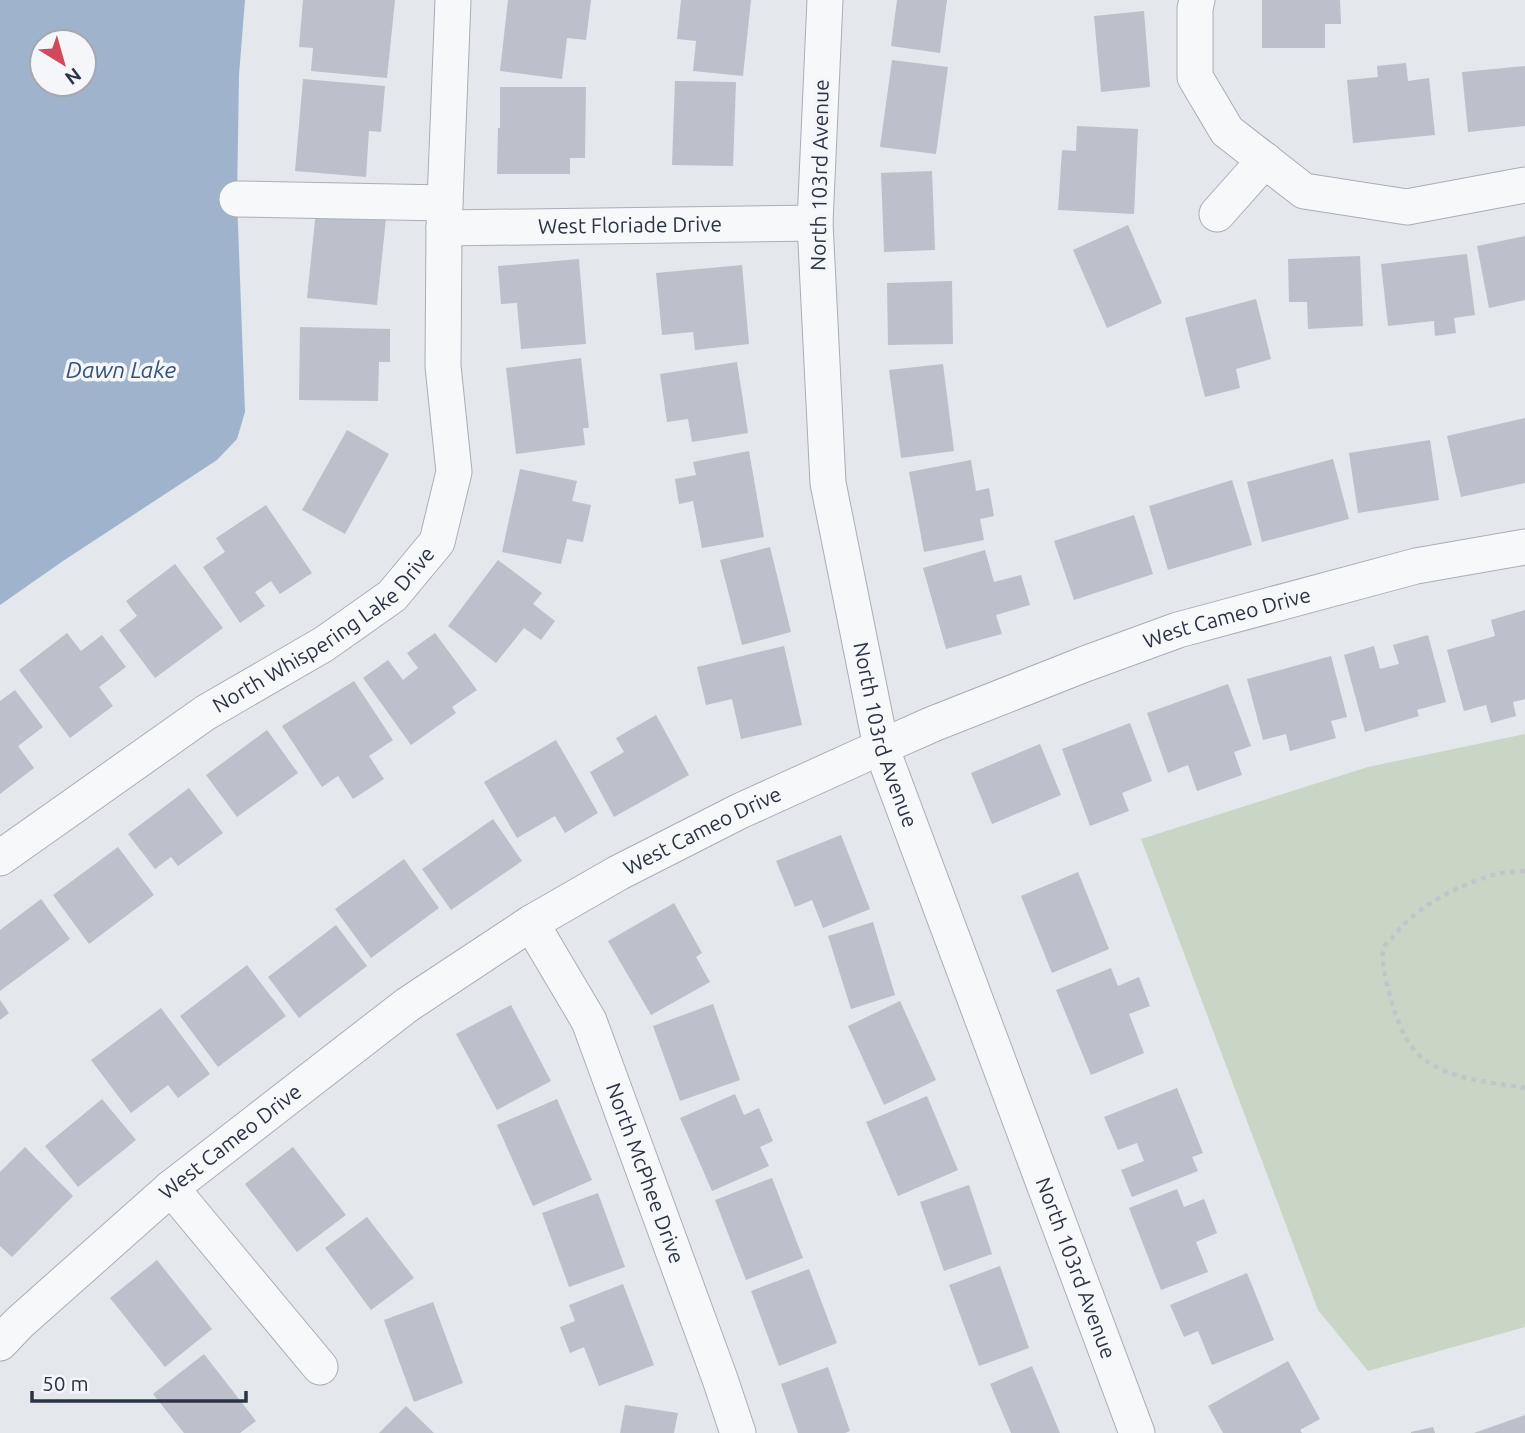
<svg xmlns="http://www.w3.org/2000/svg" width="1525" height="1433" font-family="Ubuntu,sans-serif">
	<rect width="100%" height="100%" fill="#e4e7ec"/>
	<path fill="#c9d6c5" d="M1525,734V1327L1368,1371L1318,1310L1141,839L1368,767Z"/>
	<path fill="#9fb4cc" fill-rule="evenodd" d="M0,0H245L239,75L237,199L245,412L237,439L217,460L63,561L0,605ZM42,42H84V84H42Z"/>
	<g fill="#bbc0ca">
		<path d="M303,0H395L387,78L311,71L313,48L299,47Z"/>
		<path d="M508,0H591L586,40L567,38L562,79L500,71Z"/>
		<path d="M681,0H751L743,76L693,71L696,41L677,39Z"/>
		<path d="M897,0H947L940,53L891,46Z"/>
		<path d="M1262,0H1340L1341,24H1325V48H1262Z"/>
		<path d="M1144,11L1150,87L1101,92L1094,16Z"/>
		<path d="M892,60L948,67L936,154L880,147Z"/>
		<path d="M1406,63L1408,81L1429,78L1435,135L1353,143L1347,80L1378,77L1377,66Z"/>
		<path d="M1525,66V126L1468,132L1462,72Z"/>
		<path d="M303,79L385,86L381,132L369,131L366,177L295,171Z"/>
		<path d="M675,81L736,82L733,166L672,165Z"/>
		<path d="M500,87H586L585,158H570V174H497L498,128H500Z"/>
		<path d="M1077,126L1138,129L1134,214L1058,210L1062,150L1076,151Z"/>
		<path d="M932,171L935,250L884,252L881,173Z"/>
		<path d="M316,211L386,218L377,305L307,298Z"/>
		<path d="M1128,225L1162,303L1107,328L1073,250Z"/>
		<path d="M1525,236V300L1489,308L1477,246Z"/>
		<path d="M1467,254L1475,315L1454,318L1456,333L1435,336L1434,321L1388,326L1381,264Z"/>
		<path d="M1360,256L1363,326L1308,329L1307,302H1289L1288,259Z"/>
		<path d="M579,259L586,344L521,349L517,303L501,304L498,266Z"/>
		<path d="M742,265L749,344L695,350L693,332L662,335L656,273Z"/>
		<path d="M952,281L953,344L888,345L887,283Z"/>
		<path d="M1256,299L1271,359L1236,369L1240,388L1205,397L1185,318Z"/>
		<path d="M300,327L390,329V362H379L378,401L299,400Z"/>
		<path d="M581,358L589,428H583L585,445L516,454L506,368Z"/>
		<path d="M737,362L748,433L692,442L688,419L667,422L660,374Z"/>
		<path d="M943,364L954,451L901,458L889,370Z"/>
		<path d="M1525,418V483L1461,497L1447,436Z"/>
		<path d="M347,430L389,454L345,534L302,510Z"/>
		<path d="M1430,440L1439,500L1358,513L1349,453Z"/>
		<path d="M749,451L764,537L702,548L693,501L679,504L675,479L696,475L693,462Z"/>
		<path d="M1333,459L1349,519L1262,542L1247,482Z"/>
		<path d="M971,460L976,491L989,488L994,516L980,519L984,540L924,552L909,472Z"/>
		<path d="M520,469L577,481L572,501L591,505L583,542L567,539L561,564L502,552Z"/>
		<path d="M1232,480L1252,545L1168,570L1149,506Z"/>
		<path d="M266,505L312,573L280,594L271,581L255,592L265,606L240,623L203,567L225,552L216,538Z"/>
		<path d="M1134,515L1153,574L1074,600L1054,541Z"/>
		<path d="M770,547L791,632L742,645L720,560Z"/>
		<path d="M985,550L994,582L1021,575L1030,605L996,615L1002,634L946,649L923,568Z"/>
		<path d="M498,560L542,593L533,604L555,621L541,640L524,628L496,663L448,626Z"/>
		<path d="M175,564L223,628L155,678L119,630L137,616L126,601Z"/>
		<path d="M1525,610V699L1513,702L1516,716L1491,723L1486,705L1464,711L1447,650L1495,636L1491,620Z"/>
		<path d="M67,633L81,651L102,635L126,667L99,687L113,706L70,738L19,670Z"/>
		<path d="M435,633L477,690L452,707L456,713L411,745L363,678L388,660L403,680L418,668L407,653Z"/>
		<path d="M1428,635L1446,702L1417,710L1419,716L1365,732L1344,655L1374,646L1380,669L1399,664L1393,645Z"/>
		<path d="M784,646L802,725L741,739L732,699L706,705L697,667Z"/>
		<path d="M1331,656L1347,717L1331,721L1336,738L1290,751L1286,734L1263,740L1247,679Z"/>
		<path d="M354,681L393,740L369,756L384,779L353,799L338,776L322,787L282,726Z"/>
		<path d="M1228,684L1251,746L1234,752L1242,775L1197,791L1188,765L1168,773L1147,713Z"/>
		<path d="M15,690L43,727L18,746L34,768L0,794V701Z"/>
		<path d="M656,715L689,775L614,817L590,772L624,752L616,738Z"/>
		<path d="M1130,723L1152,781L1122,793L1129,811L1090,826L1062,749Z"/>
		<path d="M267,730L298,773L237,817L206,775Z"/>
		<path d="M556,740L598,813L565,833L555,816L517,838L484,782Z"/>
		<path d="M1040,744L1061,795L992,824L971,773Z"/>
		<path d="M189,788L223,833L178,866L171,857L155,869L128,834Z"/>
		<path d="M493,819L522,861L451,910L422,869Z"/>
		<path d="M841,835L870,909L823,928L812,900L795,907L776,861Z"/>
		<path d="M118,847L154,895L89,944L53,895Z"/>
		<path d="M404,859L439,908L371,958L335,909Z"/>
		<path d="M1078,872L1109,949L1052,973L1021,896Z"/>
		<path d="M41,899L70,939L0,991V930Z"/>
		<path d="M674,903L702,953L696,957L710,982L651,1015L608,941Z"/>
		<path d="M873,922L895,995L851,1009L828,936Z"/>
		<path d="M336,925L367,966L299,1018L268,977Z"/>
		<path d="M247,965L286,1016L218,1067L180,1016Z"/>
		<path d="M1111,968L1118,986L1139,977L1150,1006L1129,1014L1144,1053L1091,1075L1056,990Z"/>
		<path d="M0,1000L9,1013L0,1020Z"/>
		<path d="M900,1001L936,1080L884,1105L848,1026Z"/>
		<path d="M713,1004L740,1080L680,1101L653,1026Z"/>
		<path d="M511,1005L551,1081L497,1110L456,1034Z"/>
		<path d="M161,1008L210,1074L178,1098L168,1085L131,1113L91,1060Z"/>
		<path d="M1177,1088L1203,1153L1192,1157L1198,1171L1132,1197L1121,1170L1144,1161L1137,1143L1118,1150L1104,1117Z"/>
		<path d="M735,1094L744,1115L759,1108L773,1141L760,1147L769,1166L712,1191L680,1118Z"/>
		<path d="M927,1096L958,1170L898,1196L866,1122Z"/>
		<path d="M102,1099L136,1140L78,1187L45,1146Z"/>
		<path d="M557,1099L592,1180L533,1206L497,1125Z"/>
		<path d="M25,1147L73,1196L12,1257L0,1246V1172Z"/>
		<path d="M293,1147L346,1215L297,1252L245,1184Z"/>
		<path d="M772,1178L803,1258L746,1280L715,1200Z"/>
		<path d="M969,1185L992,1254L944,1271L920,1202Z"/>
		<path d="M1177,1189L1184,1207L1204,1199L1217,1233L1196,1242L1208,1272L1161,1290L1129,1208Z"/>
		<path d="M598,1193L625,1267L569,1287L542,1213Z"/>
		<path d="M367,1217L414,1278L371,1310L325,1248Z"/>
		<path d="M157,1260L212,1329L165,1367L110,1298Z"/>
		<path d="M1000,1266L1029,1348L979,1366L949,1285Z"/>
		<path d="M809,1269L837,1343L779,1366L751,1291Z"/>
		<path d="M1247,1273L1274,1340L1212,1365L1198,1331L1184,1337L1170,1305Z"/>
		<path d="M623,1284L654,1365L599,1386L584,1347L570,1353L560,1327L575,1321L569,1305Z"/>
		<path d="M433,1302L463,1383L414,1402L384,1320Z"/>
		<path d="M204,1354L256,1421L240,1433H184L153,1394Z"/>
		<path d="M1288,1361L1320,1419L1300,1430L1302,1433H1223L1208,1406Z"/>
		<path d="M1032,1366L1060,1433H1011L990,1384Z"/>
		<path d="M828,1367L850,1431L845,1433H798L781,1384Z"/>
		<path d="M625,1405L678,1413L674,1433H620Z"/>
		<path d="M406,1406L434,1433H379Z"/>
		<path d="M1525,1415V1433H1474Z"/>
		<path d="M1433,1427L1435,1433H1411V1432Z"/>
	</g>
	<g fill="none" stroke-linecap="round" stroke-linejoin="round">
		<defs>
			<g id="minor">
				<path id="s1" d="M825,0L815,223L828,483L881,747L1137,1433"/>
				<path d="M1197,0L1195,9V77L1227,131L1304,191L1407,207L1525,185"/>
				<path d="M237,199L445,203"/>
				<path d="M1217,214L1265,160"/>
				<path id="s2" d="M444,228L815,223"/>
				<path id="s3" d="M0,858L205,713L324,644L392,596L437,542L454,472L443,366L444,228L453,0"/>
				<path id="s4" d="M531,923L589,1021L720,1379L738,1433"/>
				<path d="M171,1188L320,1367"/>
				<path id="s5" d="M0,1343L19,1323L171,1188L407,1005L531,923L618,873L740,811L881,747L933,724L1085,664L1178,630L1416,566L1525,547"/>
			</g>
		</defs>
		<use href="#minor" stroke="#a9aeb7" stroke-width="37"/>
		<path stroke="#c2c5cb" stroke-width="4.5" stroke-dasharray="5 5" stroke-linecap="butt" d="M1525,871C1515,872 1503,872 1493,875C1456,886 1415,907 1391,939C1389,941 1385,944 1384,947C1379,960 1390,996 1394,1010C1401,1030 1409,1050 1428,1062C1456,1081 1493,1082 1525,1088"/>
		<use href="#minor" stroke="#f7f8fa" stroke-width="35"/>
	</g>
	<g text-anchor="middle" stroke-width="7" stroke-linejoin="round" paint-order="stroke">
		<g font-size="21" fill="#2b3445" stroke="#f4f6f9">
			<text transform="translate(820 175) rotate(-89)" y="7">North 103rd Avenue</text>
			<text dy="7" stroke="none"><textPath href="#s2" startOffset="186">West Floriade Drive</textPath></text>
			<text dy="7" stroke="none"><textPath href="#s5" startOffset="1440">West Cameo Drive</textPath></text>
			<text dy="7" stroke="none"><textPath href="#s3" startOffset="397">North Whispering Lake Drive</textPath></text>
			<text dy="7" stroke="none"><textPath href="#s1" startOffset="742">North 103rd Avenue</textPath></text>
			<text dy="7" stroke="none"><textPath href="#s5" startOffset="873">West Cameo Drive</textPath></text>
			<text dy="7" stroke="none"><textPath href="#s5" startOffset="306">West Cameo Drive</textPath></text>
			<text dy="7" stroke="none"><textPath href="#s4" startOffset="276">North McPhee Drive</textPath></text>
			<text dy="7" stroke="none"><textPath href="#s1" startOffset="1309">North 103rd Avenue</textPath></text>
		</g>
		<g font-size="23" font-style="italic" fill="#34527a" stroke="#f4f6f9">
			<text x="121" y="378">Dawn Lake</text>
		</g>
	</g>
	<g transform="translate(63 63) rotate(143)"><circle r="33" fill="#f4f6f9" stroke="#a4a8b1" stroke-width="2"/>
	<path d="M0-5L12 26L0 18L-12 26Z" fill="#d1495b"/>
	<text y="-10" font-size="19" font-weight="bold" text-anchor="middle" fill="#2b3445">N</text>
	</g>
	<path d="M32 1391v10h214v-10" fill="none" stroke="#2b3445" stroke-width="3.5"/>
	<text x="42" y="1391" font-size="21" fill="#2b3445" stroke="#f4f6f9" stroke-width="5" paint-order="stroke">50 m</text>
</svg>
